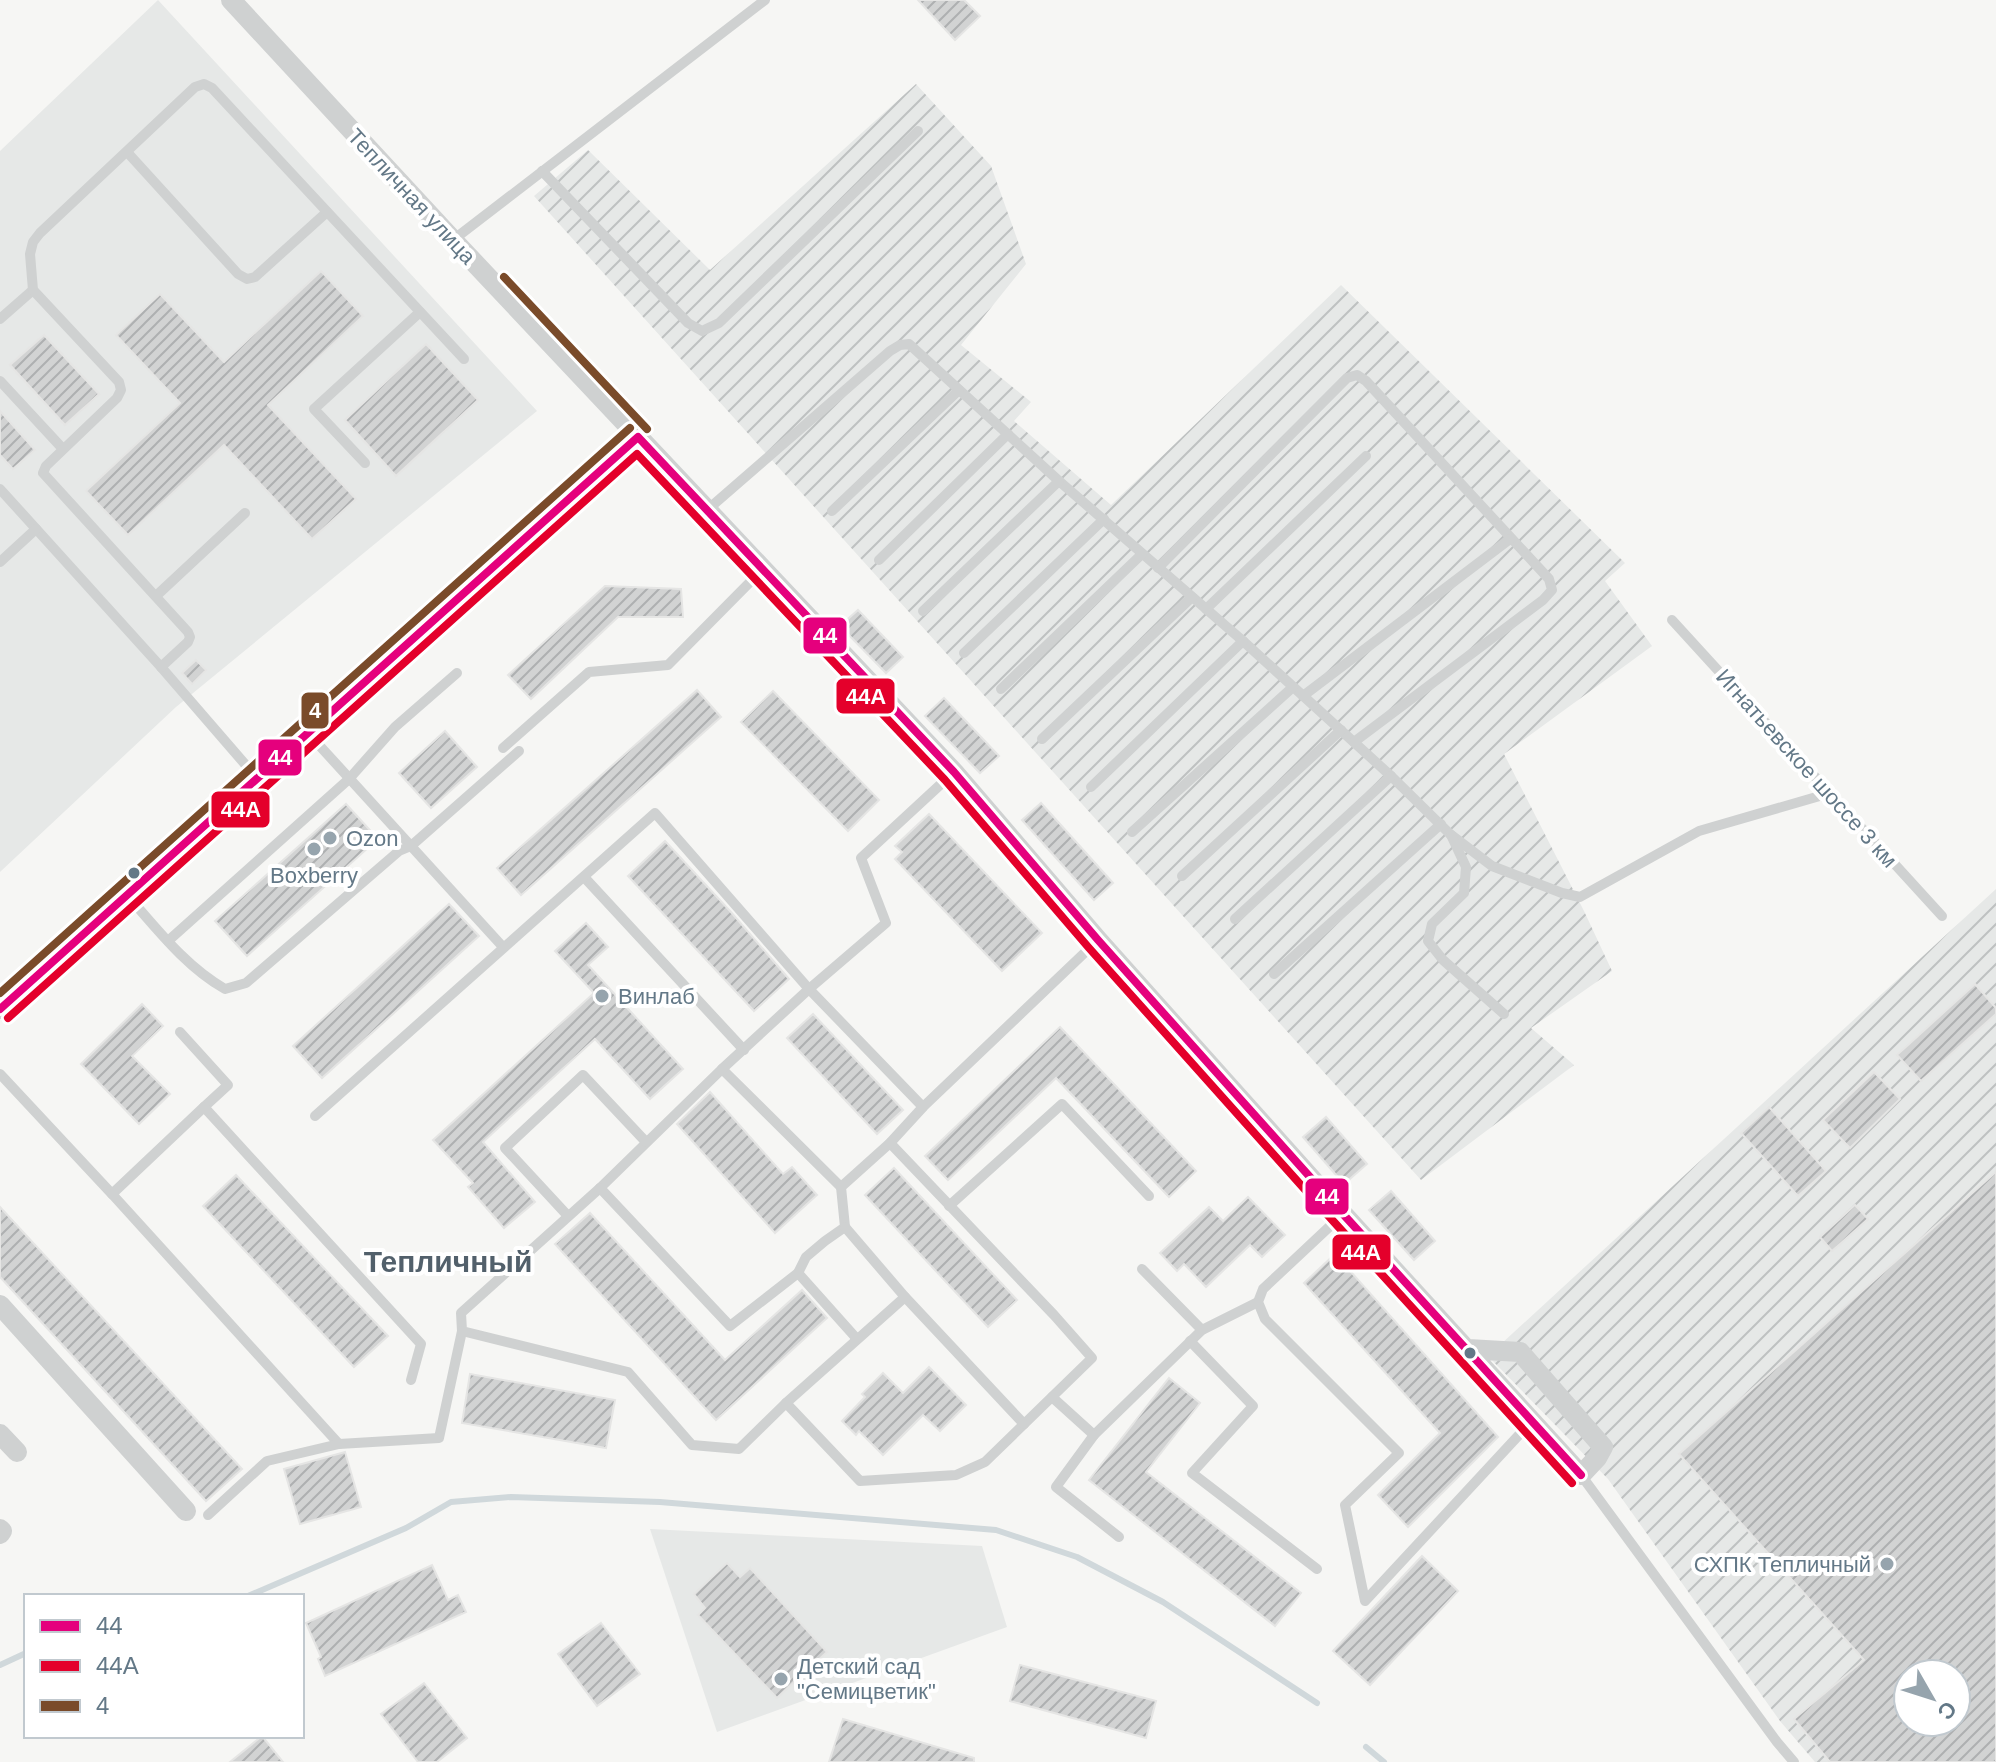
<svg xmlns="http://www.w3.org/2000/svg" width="1996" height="1762" font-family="Helvetica,sans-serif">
	<defs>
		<pattern id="industrial-furrows" width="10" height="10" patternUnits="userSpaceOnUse" patternTransform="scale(2)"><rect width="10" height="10" fill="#e6e8e7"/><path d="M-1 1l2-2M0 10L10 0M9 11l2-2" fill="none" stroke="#bec1c1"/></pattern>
		<pattern id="building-hatch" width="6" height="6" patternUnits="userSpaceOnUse" patternTransform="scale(2)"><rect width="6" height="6" fill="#d2d3d3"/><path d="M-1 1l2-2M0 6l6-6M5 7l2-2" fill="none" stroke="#aeb0b1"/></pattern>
	</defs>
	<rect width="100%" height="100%" fill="#f6f6f4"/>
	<g fill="#e6e8e7">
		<path d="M158,0L537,411L176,707L0,872V151Z"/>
		<path d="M650,1529L982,1546L1007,1627L717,1732Z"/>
	</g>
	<g fill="url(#industrial-furrows)" fill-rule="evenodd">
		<path d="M916,84L991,166L1026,264L961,345L1031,402L1014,421L1111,505L1341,285L1625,563L1605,581L1652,646L1504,754L1584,911L1612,971L1531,1028L1574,1065L1421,1180L534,196L588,150L710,270Z"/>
		<path d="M1996,889V1762H1815L1780,1721L1608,1479L1488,1356ZM1908,1674H1956V1722H1908Z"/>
	</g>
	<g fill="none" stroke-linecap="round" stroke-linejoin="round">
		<g stroke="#d0d8db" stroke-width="6">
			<path d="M248,1596L406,1528L451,1502L511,1497L660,1502L996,1530L1077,1557L1163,1602L1317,1703"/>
			<path d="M0,1665L26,1653"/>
			<path d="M1366,1747L1384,1762"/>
		</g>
	</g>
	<g fill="url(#building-hatch)" stroke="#e5e5e4" stroke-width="2" fill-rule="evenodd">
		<path d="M918,0H964L980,16L955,40Z"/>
		<path d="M321,271L363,316L268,405L356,499L312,539L224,445L128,535L86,491L180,403L116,335L160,294L224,362Z"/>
		<path d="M44,335L99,394L65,425L10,365Z"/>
		<path d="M426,344L478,400L396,476L345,420Z"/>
		<path d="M0,411L35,450L13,469L0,455Z"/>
		<path d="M605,586L681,589L683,617H618L531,699L508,675Z"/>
		<path d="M858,610L903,657L886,673L840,626Z"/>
		<path d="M196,660L206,670L192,684L182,673Z"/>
		<path d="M697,690L721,717L521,895L497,868Z"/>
		<path d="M773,691L879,800L848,831L741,722Z"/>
		<path d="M944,698L999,756L980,773L925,716Z"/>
		<path d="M445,731L477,767L431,808L399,773Z"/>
		<path d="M1041,803L1113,883L1094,900L1022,820Z"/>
		<path d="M346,804L378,839L247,956L215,921Z"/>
		<path d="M929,814L1042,933L1002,971L895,859L902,852L895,846Z"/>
		<path d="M665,841L730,911L789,979L754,1011L628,876Z"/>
		<path d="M449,904L479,936L322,1078L293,1046Z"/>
		<path d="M586,923L608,947L588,965L683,1069L650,1099L595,1039L483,1142L535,1202L504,1228L468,1187L473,1183L433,1140L594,993L555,951Z"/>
		<path d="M1975,984L1996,1008V1014L1921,1081L1897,1055Z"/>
		<path d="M142,1004L163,1026L132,1056L170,1094L139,1124L81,1064Z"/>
		<path d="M813,1014L903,1110L877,1134L787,1038Z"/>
		<path d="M1060,1027L1196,1171L1169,1197L1056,1078L948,1180L925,1156Z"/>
		<path d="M1874,1072L1900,1099L1850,1148L1823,1120Z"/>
		<path d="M710,1092L783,1174L792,1167L817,1195L775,1233L677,1124Z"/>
		<path d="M1769,1107L1826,1171L1798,1196L1741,1133Z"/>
		<path d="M1326,1117L1367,1164L1344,1184L1303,1137Z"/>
		<path d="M894,1168L1017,1300L988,1327L865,1195Z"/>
		<path d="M1996,1172V1762H1830L1794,1719L1864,1660L1679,1454ZM1908,1674H1956V1722H1908Z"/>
		<path d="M236,1175L388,1336L354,1367L203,1206Z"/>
		<path d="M1391,1191L1435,1241L1414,1260L1369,1210Z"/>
		<path d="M1248,1197L1285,1235L1262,1257L1250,1245L1206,1287L1184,1264L1177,1271L1160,1253L1209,1207L1223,1221Z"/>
		<path d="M1855,1205L1868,1219L1832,1251L1820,1237Z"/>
		<path d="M0,1207L242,1469L206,1501L0,1277Z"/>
		<path d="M590,1213L725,1360L802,1290L827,1318L716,1420L555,1244Z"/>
		<path d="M1335,1254L1498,1437L1408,1527L1378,1495L1440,1433L1304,1283Z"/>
		<path d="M929,1367L966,1405L940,1431L923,1415L883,1455L859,1431L856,1435L842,1421L865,1397L862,1394L883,1373L903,1393Z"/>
		<path d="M470,1374L615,1400L606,1448L462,1423Z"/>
		<path d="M1169,1378L1200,1403L1146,1472L1301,1593L1275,1626L1089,1480Z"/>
		<path d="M345,1452L361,1507L300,1524L284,1469Z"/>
		<path d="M1422,1556L1458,1591L1370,1685L1333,1651Z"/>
		<path d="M727,1563L740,1577L750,1568L827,1652L777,1698L698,1615L705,1608L694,1594Z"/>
		<path d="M432,1565L448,1600L458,1595L466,1612L325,1676L318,1659L321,1657L306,1623Z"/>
		<path d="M601,1623L640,1674L597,1706L558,1654Z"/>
		<path d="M1020,1665L1156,1701L1146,1738L1010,1701Z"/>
		<path d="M424,1683L467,1738L437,1762H418L381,1714Z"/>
		<path d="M843,1719L974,1758V1762H829Z"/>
		<path d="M262,1736L283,1762H230Z"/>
	</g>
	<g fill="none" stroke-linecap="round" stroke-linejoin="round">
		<g stroke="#cfd1d1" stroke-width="10">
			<path d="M127,152L238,274L247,279L255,277L327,212"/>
			<path d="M542,171L688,323L702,331L719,323L918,131"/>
			<path d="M453,240L765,0"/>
			<path d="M0,319L33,290"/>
			<path d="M0,381L63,449"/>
			<path d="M365,463L314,409L420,312"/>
			<path d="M0,489L161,667L257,778"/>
			<path d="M706,511L890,351L900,345L909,344L1059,481L1243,641L1391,776L1450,834L1492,866L1562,893L1580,897L1699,831L1830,793"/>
			<path d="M832,511L959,390"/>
			<path d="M879,560L1008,434"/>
			<path d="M0,562L36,529"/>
			<path d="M1158,568L1347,378L1357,375L1366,381L1549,579L1552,590L1543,600L1354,742"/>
			<path d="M156,596L245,513"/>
			<path d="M1206,609L1366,456"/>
			<path d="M923,611L1059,481"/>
			<path d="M1672,620L1942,916"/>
			<path d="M964,653L1104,519"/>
			<path d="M161,667L188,642L190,637L188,632L43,473L46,466L117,398L121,390L119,382L33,290L30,254L33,242L40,233L195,87L204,84L212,88L464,359"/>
			<path d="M1001,689L1142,554"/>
			<path d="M1303,696L1510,539"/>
			<path d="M308,733L503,947"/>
			<path d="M1042,739L1192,597"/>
			<path d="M503,748L589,672L668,665L762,570"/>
			<path d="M1091,787L1243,641"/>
			<path d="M1132,832L1293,687"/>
			<path d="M1451,835L1466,867L1464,893L1432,924L1428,941L1443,960L1504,1014"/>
			<path d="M1182,876L1341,730"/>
			<path d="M584,877L744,1050"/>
			<path d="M127,895C157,929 186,967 225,989L246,983L399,851L411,846L519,751"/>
			<path d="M1235,919L1391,776"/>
			<path d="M168,941L349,779L395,727L457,673"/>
			<path d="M1274,974L1441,824"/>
			<path d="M180,1032L228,1085L204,1107"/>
			<path d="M722,1069L841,1187"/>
			<path d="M0,1074L112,1194L204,1107L421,1344L411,1380"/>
			<path d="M315,1116L655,813L809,989L923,1107"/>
			<path d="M890,1143L1054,1315L1092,1358L985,1462L956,1475L860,1481L786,1403L739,1449L692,1445L628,1372L462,1331L461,1313L600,1188L722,1069L809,989L886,923L861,858L954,772"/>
			<path d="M600,1188L730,1326L798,1273L806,1257L825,1241L845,1227L841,1187L890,1143L923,1107L1098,940"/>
			<path d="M112,1194L339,1444"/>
			<path d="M949,1206L1062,1104L1149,1196"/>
			<path d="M1343,1214L1263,1289L1258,1302L1265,1319L1399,1453L1345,1505L1365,1601L1532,1421"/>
			<path d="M568,1216L505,1148L583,1075L646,1142"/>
			<path d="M845,1227L905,1297L1024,1424"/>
			<path d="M1142,1269L1202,1330"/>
			<path d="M798,1273L857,1339"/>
			<path d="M1190,1341L1253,1406L1192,1473L1317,1569"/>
			<path d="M1052,1397L1094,1435L1202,1330L1258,1302"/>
			<path d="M786,1403L905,1297"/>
			<path d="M1094,1435L1056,1487L1119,1537"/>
			<path d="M1581,1475L1777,1742L1794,1762"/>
			<path d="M208,1515L267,1461L339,1444L439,1438L462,1331"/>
		</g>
		<g stroke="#cfd1d1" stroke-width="20">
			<path d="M231,0L453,240L954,772L1098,940L1343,1214L1581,1475L1597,1458L1603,1447L1520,1352L1468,1349"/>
			<path d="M0,1009L638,437"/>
			<path d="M0,1305L186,1511"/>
			<path d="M0,1434L17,1452"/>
			<path d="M0,1529L2,1531L0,1534"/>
		</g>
		<defs>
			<path id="bus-1" d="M0,1009L638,437L954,772L1098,940L1343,1214L1581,1475"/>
			<path id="bus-2" d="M8,1018L637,454L945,780L1089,948L1334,1222L1572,1483"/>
			<g id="bus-3">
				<path d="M504,277L647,429"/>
				<path d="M0,993L630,428"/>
			</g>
		</defs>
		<use href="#bus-1" stroke="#fff" stroke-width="14"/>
		<use href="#bus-2" stroke="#fff" stroke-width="14"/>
		<use href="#bus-3" stroke="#fff" stroke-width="14"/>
		<use href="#bus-1" stroke="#e5007d" stroke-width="8"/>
		<use href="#bus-2" stroke="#e4002b" stroke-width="8"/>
		<use href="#bus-3" stroke="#7a4b2a" stroke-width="8"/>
	</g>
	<g fill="#96a4ad" stroke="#fff" stroke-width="3">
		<circle cx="330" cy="838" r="8"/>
		<circle cx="314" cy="849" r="8"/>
		<circle cx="602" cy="996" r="8"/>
		<circle cx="1887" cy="1564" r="8"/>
		<circle cx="781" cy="1679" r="8"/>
	</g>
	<g fill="#637887" stroke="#fff" stroke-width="3">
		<circle cx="134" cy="873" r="7"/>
		<circle cx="1470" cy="1353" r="7"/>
	</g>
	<g text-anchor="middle" stroke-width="8" stroke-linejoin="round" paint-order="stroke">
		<g font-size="22" fill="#637887" stroke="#fff">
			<text transform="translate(412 196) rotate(47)" y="8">Тепличная улица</text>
			<text transform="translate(1807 768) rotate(48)" y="8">Игнатьевское шоссе 3 км</text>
		</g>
		<g font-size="22" fill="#637887" stroke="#fff" text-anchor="start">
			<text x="346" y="846">Ozon</text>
			<text x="314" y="883" text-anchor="middle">Boxberry</text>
			<text x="618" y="1004">Винлаб</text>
			<text x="1871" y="1572" text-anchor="end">СХПК Тепличный</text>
			<text x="797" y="1674">Детский сад<tspan x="797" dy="25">"Семицветик"</tspan></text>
		</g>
		<g font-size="30" font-weight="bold" fill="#52606b" stroke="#fff">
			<text x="448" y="1272">Тепличный</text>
		</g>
	</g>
	<g stroke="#fff" stroke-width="3">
		<rect x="802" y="616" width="46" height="39" rx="8" fill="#e5007d"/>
		<rect x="835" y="677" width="61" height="38" rx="8" fill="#e4002b"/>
		<rect x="300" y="691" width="30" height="39" rx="8" fill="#7a4b2a"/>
		<rect x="257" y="738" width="46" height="39" rx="8" fill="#e5007d"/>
		<rect x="210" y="790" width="61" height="39" rx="8" fill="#e4002b"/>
		<rect x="1304" y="1177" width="46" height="39" rx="8" fill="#e5007d"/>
		<rect x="1331" y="1233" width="61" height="38" rx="8" fill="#e4002b"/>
	</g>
	<g font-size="22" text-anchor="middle" font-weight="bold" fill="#fff">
		<text x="825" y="643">44</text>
		<text x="866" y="704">44А</text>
		<text x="315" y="718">4</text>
		<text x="280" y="765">44</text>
		<text x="241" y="817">44А</text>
		<text x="1327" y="1204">44</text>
		<text x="1361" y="1260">44А</text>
	</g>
	<rect x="24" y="1594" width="280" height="144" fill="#ffffff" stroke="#c1c9cf" stroke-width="2"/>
	<rect x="40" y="1620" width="40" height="12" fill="#e5007d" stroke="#c1c9cf" stroke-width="2"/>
	<text x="96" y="1634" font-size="24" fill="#637887">44</text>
	<rect x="40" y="1660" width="40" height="12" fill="#e4002b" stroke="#c1c9cf" stroke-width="2"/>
	<text x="96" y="1674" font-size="24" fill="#637887">44А</text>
	<rect x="40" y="1700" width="40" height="12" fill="#7a4b2a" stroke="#c1c9cf" stroke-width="2"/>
	<text x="96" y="1714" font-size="24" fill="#637887">4</text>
	<g transform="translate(1932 1698) rotate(129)"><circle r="38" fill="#ffffff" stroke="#c1c9cf" stroke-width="2"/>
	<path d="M0-6L14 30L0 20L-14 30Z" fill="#96a4ad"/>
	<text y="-12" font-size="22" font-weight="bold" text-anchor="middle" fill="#637887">С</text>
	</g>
</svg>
